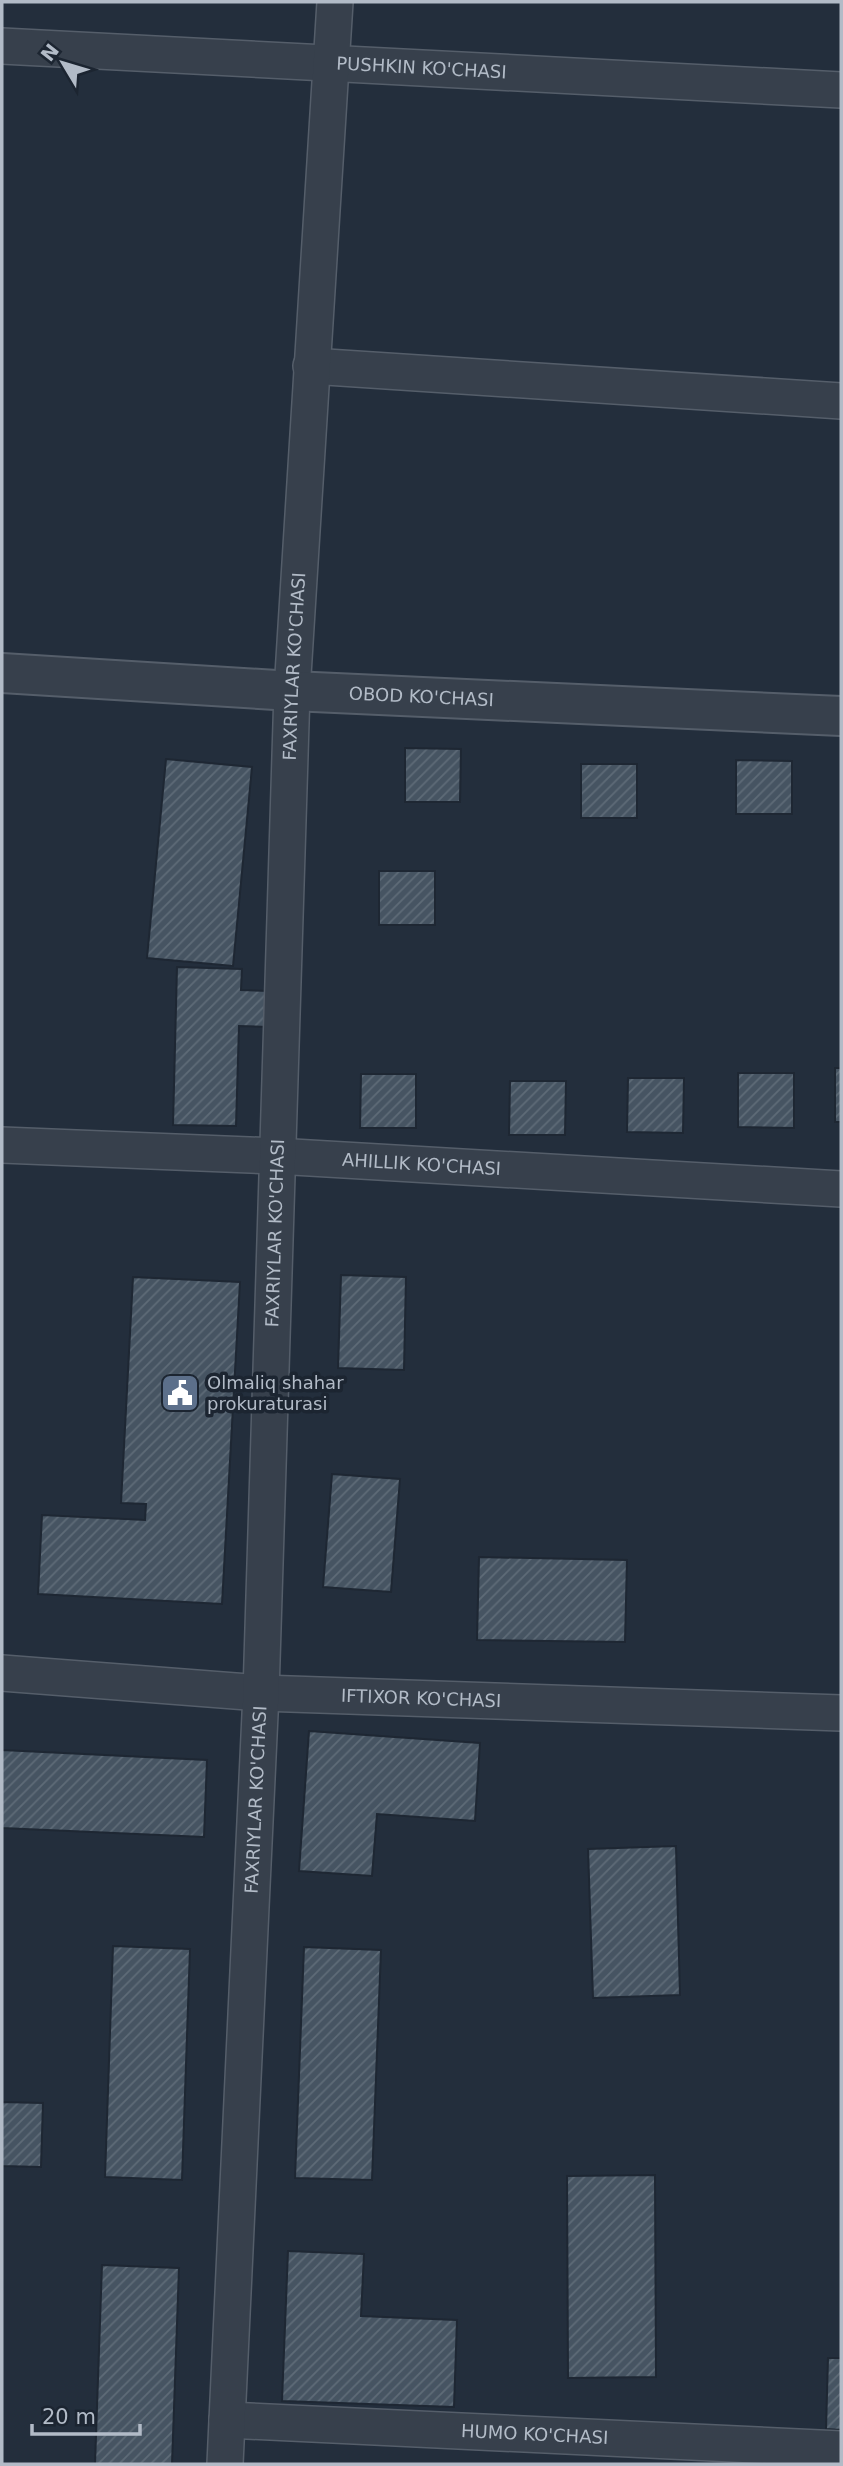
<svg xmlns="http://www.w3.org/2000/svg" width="843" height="2466" font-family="'DejaVu Sans',sans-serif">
	<defs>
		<pattern id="building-hatch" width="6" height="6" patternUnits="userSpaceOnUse" patternTransform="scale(1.75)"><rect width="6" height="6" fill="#465462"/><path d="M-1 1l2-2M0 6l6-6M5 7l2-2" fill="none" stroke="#5e6b77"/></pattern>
	</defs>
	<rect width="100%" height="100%" fill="#232e3c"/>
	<g fill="url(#building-hatch)" stroke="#1e2733" stroke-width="2">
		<path d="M405,748L461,749L460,802H405Z"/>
		<path d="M166,759L252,767L233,966L147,958Z"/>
		<path d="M736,760L792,761V814H736Z"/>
		<rect x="581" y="764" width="56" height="54"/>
		<rect x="379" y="871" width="56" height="54"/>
		<path d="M177,967L242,969L241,990L269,991L268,1027L239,1026L236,1126L173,1125Z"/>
		<rect x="835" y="1068" width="6" height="54"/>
		<path d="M738,1073H794V1128L738,1127Z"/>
		<path d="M361,1074H416V1128H360Z"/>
		<path d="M628,1078H684L683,1133L627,1132Z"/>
		<path d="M510,1081H566L565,1135H509Z"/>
		<path d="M341,1275L406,1277L404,1370L338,1368Z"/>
		<path d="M133,1277L240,1282L222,1604L38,1594L42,1515L145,1520L146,1504L121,1503Z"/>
		<path d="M332,1474L400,1479L391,1592L323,1587Z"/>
		<path d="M479,1557L627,1560L625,1642L477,1640Z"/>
		<path d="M309,1731L480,1743L475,1821L377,1814L372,1876L299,1871Z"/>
		<path d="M2,1750L207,1760L204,1837L2,1828Z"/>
		<path d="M676,1846L680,1995L593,1998L588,1849Z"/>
		<path d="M113,1946L190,1949L182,2180L105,2177Z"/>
		<path d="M304,1947L381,1950L372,2180L295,2178Z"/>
		<path d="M2,2102L43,2103L41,2167L2,2166Z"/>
		<path d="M655,2175L656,2377L568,2378L567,2176Z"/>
		<path d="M288,2251L364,2254L361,2316L457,2320L454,2407L282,2401Z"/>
		<path d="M102,2265L179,2268L172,2464H95Z"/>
		<path d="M828,2358H841V2430L826,2429Z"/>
	</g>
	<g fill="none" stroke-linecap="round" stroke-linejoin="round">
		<defs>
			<g id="minor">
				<path id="s1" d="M2,46L841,90"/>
				<path d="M311,366L841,401"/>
				<path id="s2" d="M2,1145L276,1156L841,1189"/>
				<path id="s3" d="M2,1673L261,1693L841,1713"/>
				<path id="s4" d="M227,2420L841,2449"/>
				<path id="s5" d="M225,2464L261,1693L292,691L335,2"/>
			</g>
			<g id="tertiary">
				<path id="s6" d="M2,673L292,691L841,716"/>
			</g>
		</defs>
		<use href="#minor" stroke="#555e6a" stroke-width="38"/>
		<use href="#tertiary" stroke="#555e6a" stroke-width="42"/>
		<use href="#minor" stroke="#37404c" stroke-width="35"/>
		<use href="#tertiary" stroke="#37404c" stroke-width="38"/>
	</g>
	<defs>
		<symbol id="civic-square" viewBox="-11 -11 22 22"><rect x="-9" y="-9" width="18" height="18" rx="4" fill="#5c6f8a" stroke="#1c2531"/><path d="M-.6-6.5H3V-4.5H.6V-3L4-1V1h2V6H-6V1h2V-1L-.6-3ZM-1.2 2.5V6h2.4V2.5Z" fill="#fff"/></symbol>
	</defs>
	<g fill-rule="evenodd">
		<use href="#civic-square" x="158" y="1371" width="44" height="44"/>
	</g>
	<g text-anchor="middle" stroke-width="7" stroke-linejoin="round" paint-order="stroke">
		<g font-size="18" fill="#b2bbc7" stroke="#1c2531">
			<text dy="6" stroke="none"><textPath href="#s1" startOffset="420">PUSHKIN KO'CHASI</textPath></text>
			<text dy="6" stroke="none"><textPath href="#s5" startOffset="1799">FAXRIYLAR KO'CHASI</textPath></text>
			<text dy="6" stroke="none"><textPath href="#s6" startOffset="420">OBOD KO'CHASI</textPath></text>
			<text dy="6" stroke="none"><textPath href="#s2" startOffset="420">AHILLIK KO'CHASI</textPath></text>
			<text dy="6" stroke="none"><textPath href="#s5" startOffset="1232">FAXRIYLAR KO'CHASI</textPath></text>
			<text dy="6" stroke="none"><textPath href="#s3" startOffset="420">IFTIXOR KO'CHASI</textPath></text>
			<text dy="6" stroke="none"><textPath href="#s5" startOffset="665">FAXRIYLAR KO'CHASI</textPath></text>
			<text dy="6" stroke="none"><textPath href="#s4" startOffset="308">HUMO KO'CHASI</textPath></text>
		</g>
		<g font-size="18" fill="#b2bbc7" stroke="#1c2531" text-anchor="start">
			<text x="207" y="1389">Olmaliq shahar<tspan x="207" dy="21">prokuraturasi</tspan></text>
		</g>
	</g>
	<rect width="843" height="2466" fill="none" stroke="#b2bbc7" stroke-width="7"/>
	<g transform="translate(63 63) rotate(308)" stroke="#1c2531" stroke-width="5" paint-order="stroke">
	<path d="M0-5L12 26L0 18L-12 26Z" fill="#b2bbc7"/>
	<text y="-10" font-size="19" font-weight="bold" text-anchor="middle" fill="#b2bbc7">N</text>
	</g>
	<path d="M32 2424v10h108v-10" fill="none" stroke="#b2bbc7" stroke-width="3.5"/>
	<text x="42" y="2424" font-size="21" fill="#b2bbc7" stroke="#1c2531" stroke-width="5" paint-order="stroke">20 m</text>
</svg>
